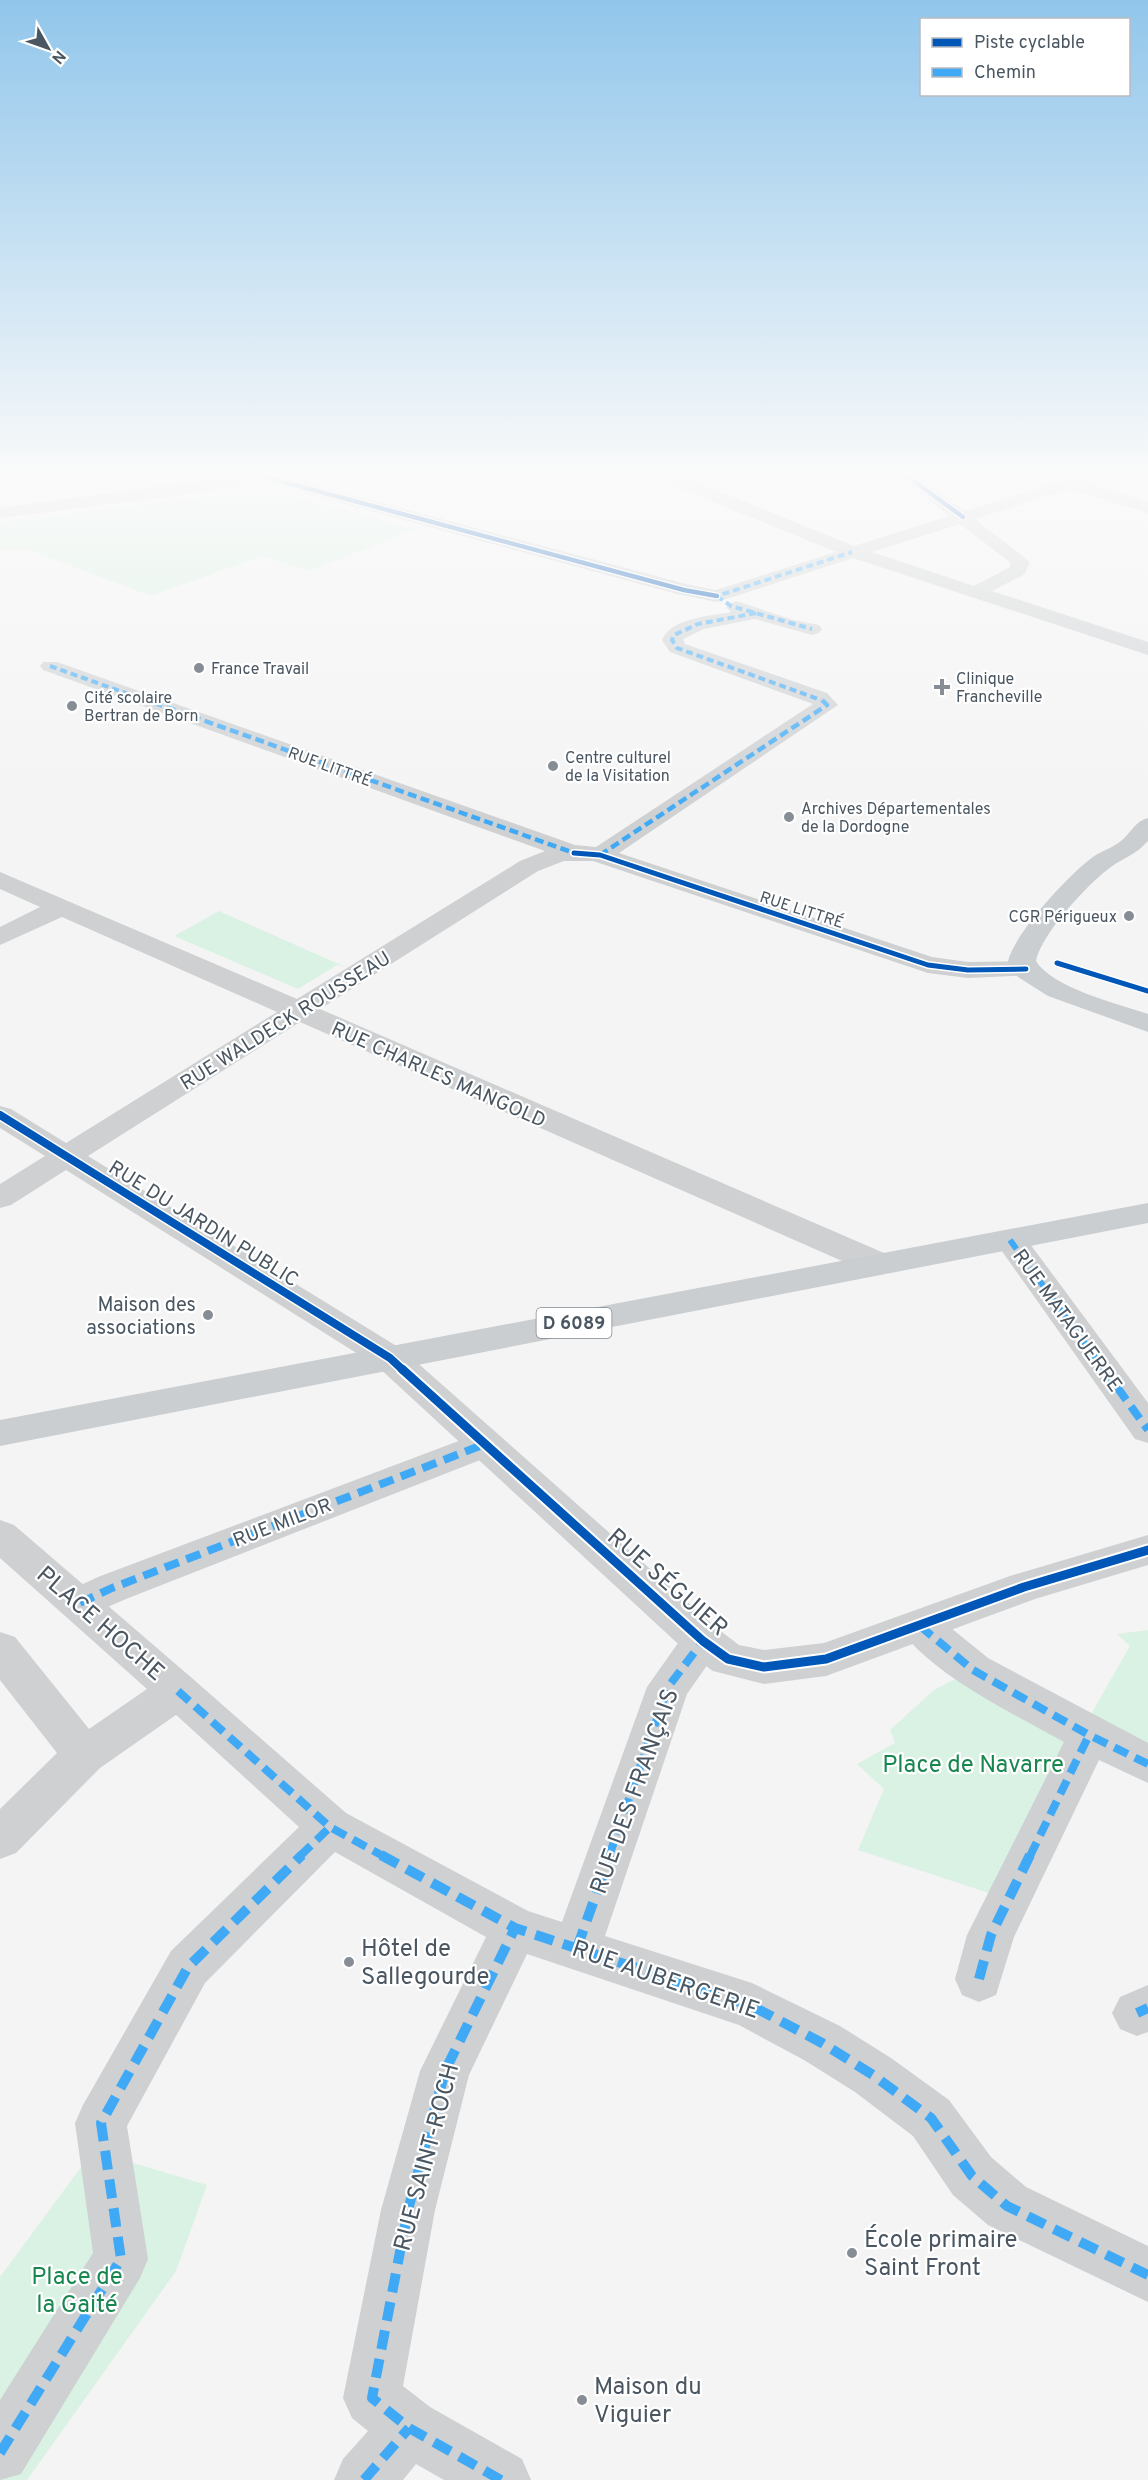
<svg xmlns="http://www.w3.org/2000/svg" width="1148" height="2480" font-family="Overpass,sans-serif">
	<rect width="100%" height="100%" fill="#f4f4f4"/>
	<g fill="#d9f2e3">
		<path d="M267,490L416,529L309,571L262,556L151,596L27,549H0V522Z"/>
		<path d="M219,911L343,966L337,965L298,989L174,936Z"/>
		<path d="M1148,1630V1757L1086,1723L1130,1646L1117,1634Z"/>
		<path d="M973,1670L1080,1730L995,1895L858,1850L884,1789L857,1764L895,1743L890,1730L934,1690Z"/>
		<path d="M93,2151L207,2185L176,2271L27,2480H0V2277Z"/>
	</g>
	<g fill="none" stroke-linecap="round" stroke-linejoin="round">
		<g fill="#ced0d2" fill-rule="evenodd">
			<path d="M485,1431L498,1435L504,1444L498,1453L126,1599L80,1619L66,1614L60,1603L66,1592L98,1577Z"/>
			<path d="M920,1610L935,1615L988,1658L1148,1743V1783L1099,1760L1014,1937L996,1995L979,2002L962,1995L955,1979L967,1935L1064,1742C1019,1717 923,1670 899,1626L905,1615Z"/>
			<path d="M703,1625L718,1629L724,1641L687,1694L605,1936L752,1983L840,2026L891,2058L949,2100L991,2157L1026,2187L1148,2246V2302L988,2225L953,2195L913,2136L855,2092L804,2060L739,2025L527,1954L469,2075L435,2210L403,2386L430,2407L522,2459L531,2480H444L416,2464L403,2480H334L343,2459L368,2431L352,2418L343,2398L381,2210L420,2071L486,1937L335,1852L205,1983L127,2126L148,2259L140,2278L21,2474L0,2480V2400L93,2253L75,2123L83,2105L171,1951L299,1827L163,1703L157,1691L163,1679L178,1674L193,1679L346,1813L528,1911L562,1922L647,1687L688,1629Z"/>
			<path d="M1148,1985V2032L1137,2036L1120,2029L1112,2013L1120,1997Z"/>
		</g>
		<g fill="#ced0d2" fill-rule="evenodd">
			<path d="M203,471H224L241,483L238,487H226Z"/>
			<path d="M646,471H669L854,546L949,516L892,471H911L965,511L1090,471H1116L1114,475L1087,483L1148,502V513L1069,489L975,519L1030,562L1025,574L992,591L1148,642V655L853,558L717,602L677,594L263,482L261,478L269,473L686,584L716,590L836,552L648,475ZM960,524L1011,563L1010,567L974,586L872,552Z"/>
			<path d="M736,601L793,620L819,625L822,629L819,633L812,635L755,619L704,629L683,639L685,644L827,693L838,705L619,853L932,957L968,962L1026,961L1036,963L1040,969L1036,975L968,978L928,973L593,861H564L538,871L320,1009L891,1256L896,1264L891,1272L879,1275L867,1272L300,1022L88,1156L403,1350L718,1629L739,1645L764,1650L824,1643L1010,1576L1148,1535V1565L1035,1599L826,1676L764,1684L713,1671L688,1653L377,1366L66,1170L11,1205L0,1208V1184L45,1156L0,1128V1106L11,1109L66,1143L277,1012L62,917L0,945V927L40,907L0,889V872L297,999L520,861L545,851L43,670L40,666L43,662H57L575,845L596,847L813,704L670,652L662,640C671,618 710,616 731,612L726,607Z"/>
			<path d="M1010,1230L1022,1233L1148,1403V1443L1135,1439L994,1240L998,1233Z"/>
			<path d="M0,1520L14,1525L193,1679L199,1691L193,1703L100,1768L16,1853L0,1859V1809L57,1753L0,1680V1632L15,1637L89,1729L147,1689L0,1558Z"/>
		</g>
		<path fill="#ced0d4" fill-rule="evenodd" d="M268,471H308L300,476L189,494L0,518V508Z"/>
		<g fill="#caced1" fill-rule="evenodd">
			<path d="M1148,818V841C1136,855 1120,859 1107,870C1085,887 1041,935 1036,961C1052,988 1119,1004 1148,1014V1032L1048,996L1018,977L1008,961C1016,932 1065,879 1089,860C1098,852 1111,849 1121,841C1131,833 1135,821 1148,818Z"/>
			<path d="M1148,1203V1223L0,1446V1420Z"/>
		</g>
		<g stroke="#3fa9f5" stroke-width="4" stroke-dasharray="7 4" stroke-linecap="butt">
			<path d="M712,595L717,596L852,552"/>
			<path d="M717,596L731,606L812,629"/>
			<path d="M756,613L698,624L674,635L672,640L677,648L821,700"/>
			<path d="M50,666L145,700"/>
		</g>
		<g stroke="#3fa9f5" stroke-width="4.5" stroke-dasharray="9 4.5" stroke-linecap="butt">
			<path d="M141,698L574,853"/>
			<path d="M600,855L827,705L820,698"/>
		</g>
		<path stroke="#3fa9f5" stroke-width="6" stroke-dasharray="11 6" stroke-linecap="butt" d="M1010,1240L1105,1371"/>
		<g stroke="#3fa9f5" stroke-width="8" stroke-dasharray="15 8" stroke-linecap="butt">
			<path d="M1104,1369L1148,1430"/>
			<path d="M80,1603L112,1588L485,1444"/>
			<path d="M920,1626L973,1670L1089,1735L1148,1764"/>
			<path d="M178,1691L330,1827L383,1856"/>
			<path d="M300,1856L330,1827"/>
			<path d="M609,1856L668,1687L703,1641"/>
			<path d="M1030,1856L1089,1735"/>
		</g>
		<g stroke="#3fa9f5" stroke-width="10" stroke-dasharray="19 10" stroke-linecap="butt">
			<path d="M381,1855L515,1928L752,2006L822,2043L873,2075L931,2118L972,2176L1007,2206L1148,2275"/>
			<path d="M577,1948L610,1855"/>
			<path d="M979,1979L991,1935L1030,1855"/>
			<path d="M1137,2013L1148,2008"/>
			<path d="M0,2453L121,2259L101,2123L188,1967L302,1855"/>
			<path d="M364,2480L409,2428"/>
			<path d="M501,2480L409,2428L372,2398L408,2210L445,2071L515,1928"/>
		</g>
		<defs>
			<g id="cycleway-far3">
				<path d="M900,471L963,517"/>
				<path d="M269,478L684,590L717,596"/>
			</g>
			<g id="cycleway-far2">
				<path d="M574,853L600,855L928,965L968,970L1026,969"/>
				<path d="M1057,963L1148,991"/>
			</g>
			<path id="cycleway-far1" d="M0,1115L390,1358L404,1371"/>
			<path id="cycleway" d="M402,1369L703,1641L728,1659L764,1667L826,1659L1024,1587L1148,1550"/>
		</defs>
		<use href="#cycleway-far3" stroke="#fff" stroke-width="7"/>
		<use href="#cycleway-far2" stroke="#fff" stroke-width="8"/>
		<use href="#cycleway-far1" stroke="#fff" stroke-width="11"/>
		<use href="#cycleway" stroke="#fff" stroke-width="13"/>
		<use href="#cycleway-far3" stroke="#0057b8" stroke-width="4.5"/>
		<use href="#cycleway-far2" stroke="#0057b8" stroke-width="5"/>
		<use href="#cycleway-far1" stroke="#0057b8" stroke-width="8"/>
		<use href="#cycleway" stroke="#0057b8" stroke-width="9"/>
	</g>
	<linearGradient id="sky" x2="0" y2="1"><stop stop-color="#91c6eb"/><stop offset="0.58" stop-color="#fafafa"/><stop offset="1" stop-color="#fafafa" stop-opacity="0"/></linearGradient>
	<rect width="1148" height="818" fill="url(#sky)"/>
	<g fill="#868d94" stroke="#fff" stroke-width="2">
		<circle cx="199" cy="668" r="6"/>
		<path d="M939 678h6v6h6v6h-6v6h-6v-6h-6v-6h6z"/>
		<circle cx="72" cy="706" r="6"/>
		<circle cx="553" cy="766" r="6"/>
		<circle cx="789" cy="817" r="6"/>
		<circle cx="1129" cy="916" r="6"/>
		<circle cx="208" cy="1315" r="6"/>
		<circle cx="349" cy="1962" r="6"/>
		<circle cx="852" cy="2253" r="6"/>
		<circle cx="582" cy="2400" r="6"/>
	</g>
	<g text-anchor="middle" stroke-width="4.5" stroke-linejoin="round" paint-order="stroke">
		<g font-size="16" fill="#4a5661" stroke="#fff" text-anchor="start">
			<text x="211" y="674">France Travail</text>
			<text x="956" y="684">Clinique<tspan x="956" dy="18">Francheville</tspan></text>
			<text x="84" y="703">Cité scolaire<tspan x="84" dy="18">Bertran de Born</tspan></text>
			<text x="565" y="763">Centre culturel<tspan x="565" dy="18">de la Visitation</tspan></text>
			<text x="801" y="814">Archives Départementales<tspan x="801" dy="18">de la Dordogne</tspan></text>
			<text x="1117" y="922" text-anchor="end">CGR Périgueux</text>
		</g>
		<g font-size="16" fill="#4a5661" stroke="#fff">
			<text transform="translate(330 766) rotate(20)" y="6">RUE LITTRÉ</text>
			<text transform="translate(802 909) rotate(18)" y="6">RUE LITTRÉ</text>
		</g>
		<rect fill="#fff" stroke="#808990" stroke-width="1.5" x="536.5" y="1308" width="75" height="30" rx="4.5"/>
		<g font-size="18" font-weight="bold" fill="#4a5661">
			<text x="574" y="1329">D 6089</text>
		</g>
		<g font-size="20" fill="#4a5661" stroke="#fff">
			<text transform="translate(285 1020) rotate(-32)" y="7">RUE WALDECK ROUSSEAU</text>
			<text transform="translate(439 1074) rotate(24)" y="7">RUE CHARLES MANGOLD</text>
			<text transform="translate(204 1223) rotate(32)" y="7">RUE DU JARDIN PUBLIC</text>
			<text transform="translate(1068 1320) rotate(54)" y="7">RUE MATAGUERRE</text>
			<text transform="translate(282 1522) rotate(-21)" y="7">RUE MILOR</text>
		</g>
		<g font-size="20" fill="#4a5661" stroke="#fff" text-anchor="end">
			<text x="196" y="1311">Maison des<tspan x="196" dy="23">associations</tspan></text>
		</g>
		<g font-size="24" fill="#4a5661" stroke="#fff">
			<text transform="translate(668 1582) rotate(41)" y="8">RUE SÉGUIER</text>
			<text transform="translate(101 1623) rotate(41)" y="8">PLACE HOCHE</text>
			<text transform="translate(634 1791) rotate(-70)" y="8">RUE DES FRANÇAIS</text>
			<text transform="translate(666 1979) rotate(19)" y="8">RUE AUBERGERIE</text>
			<text transform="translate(426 2157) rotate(-75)" y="8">RUE SAINT-ROCH</text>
		</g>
		<g font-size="24" fill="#17864f" stroke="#fff">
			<text x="973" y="1772">Place de Navarre</text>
			<text x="77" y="2284">Place de<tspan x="77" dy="28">la Gaité</tspan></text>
		</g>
		<g font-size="24" fill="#4a5661" stroke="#fff" text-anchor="start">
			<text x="361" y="1956">Hôtel de<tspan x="361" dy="28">Sallegourde</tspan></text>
			<text x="864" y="2247">École primaire<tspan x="864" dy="28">Saint Front</tspan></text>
			<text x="594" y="2394">Maison du<tspan x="594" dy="28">Viguier</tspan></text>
		</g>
	</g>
	<rect x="920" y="18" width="210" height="78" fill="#ffffff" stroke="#b7bbc0" stroke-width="1.5"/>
	<rect x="932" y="38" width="30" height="9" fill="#0057b8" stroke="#b7bbc0" stroke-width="1.5"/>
	<text x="974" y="48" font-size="18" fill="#4a5661">Piste cyclable</text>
	<rect x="932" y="68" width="30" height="9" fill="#3fa9f5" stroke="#b7bbc0" stroke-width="1.5"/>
	<text x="974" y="78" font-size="18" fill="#4a5661">Chemin</text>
	<g transform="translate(48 48) rotate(130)" stroke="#ffffff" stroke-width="4.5" paint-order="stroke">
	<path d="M0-4.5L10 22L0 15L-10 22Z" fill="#4a5661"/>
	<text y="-9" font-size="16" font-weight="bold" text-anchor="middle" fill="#4a5661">N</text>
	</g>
</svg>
